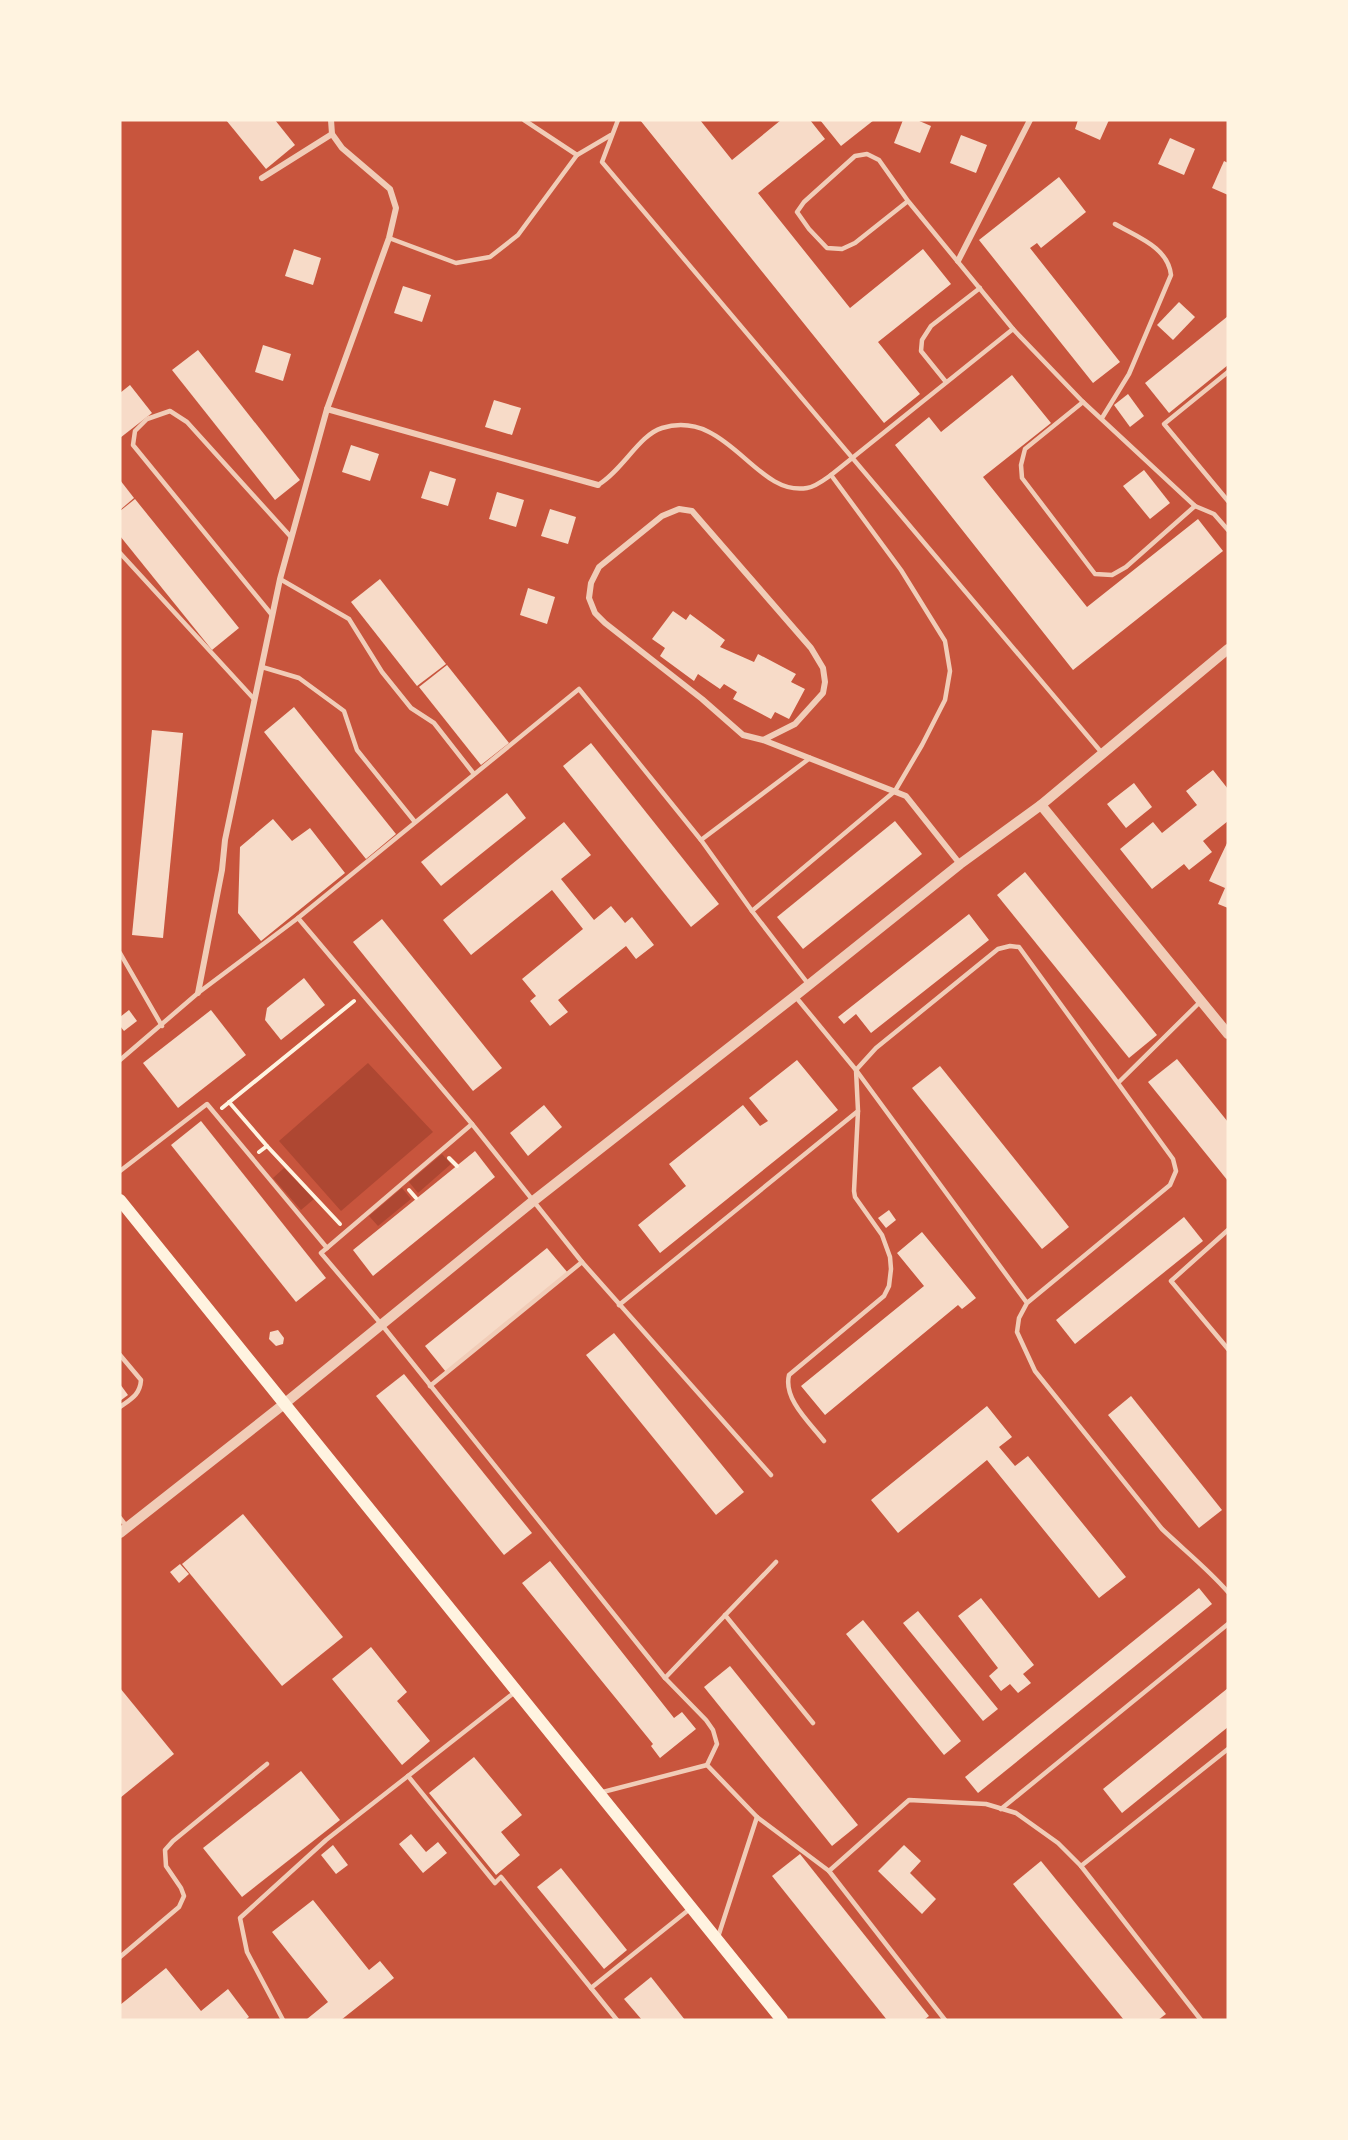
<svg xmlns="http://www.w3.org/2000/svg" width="1348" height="2140" font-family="Mulish,sans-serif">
	<rect width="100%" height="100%" fill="#c8553d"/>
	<g fill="#ae4732">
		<path d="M368,1063L433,1132L341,1211L279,1141Z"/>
		<path d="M442,1154L451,1164L418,1193L409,1182Z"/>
		<path d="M284,1168L314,1199L301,1210L273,1178Z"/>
		<path d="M402,1188L411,1199L378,1226L369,1216Z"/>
	</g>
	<g fill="#f7dbc8">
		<path d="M226,120H275L295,145L266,169Z"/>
		<path d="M640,120H700L732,160L781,120H810L825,139L758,193L850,308L923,249L951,284L878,342L920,394L884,423Z"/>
		<path d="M820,120H874L841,146Z"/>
		<path d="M903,120H917L931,126L920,153L894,143Z"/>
		<path d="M1078,120H1109L1100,140L1075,129Z"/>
		<path d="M961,135L987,145L976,173L950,163Z"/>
		<path d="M1170,138L1195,149L1184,175L1158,164Z"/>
		<path d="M1224,161L1228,163V195L1212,188Z"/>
		<path d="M1059,177L1086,212L1041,248L1037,243L1030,248L1120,362L1093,383L979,240Z"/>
		<path d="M294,249L321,258L313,285L285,276Z"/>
		<path d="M403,286L431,295L422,322L394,313Z"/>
		<path d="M1179,302L1195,317L1173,340L1157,325Z"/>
		<path d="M1228,316V365L1169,413L1145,383Z"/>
		<path d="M263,345L291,354L283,381L255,372Z"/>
		<path d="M198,350L300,480L275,500L172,370Z"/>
		<path d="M1012,375L1051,423L983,477L1087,607L1198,519L1223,551L1073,670L895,445L929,417L941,432Z"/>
		<path d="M130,385L152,413L120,438V393Z"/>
		<path d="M1128,394L1144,416L1130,427L1114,405Z"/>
		<path d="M494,400L521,408L512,435L485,427Z"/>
		<path d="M351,445L379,454L370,481L342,472Z"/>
		<path d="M1144,470L1170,503L1150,519L1123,486Z"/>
		<path d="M430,471L456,479L448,506L421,498Z"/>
		<path d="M120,480L134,498L120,510Z"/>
		<path d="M497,492L524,500L516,527L489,519Z"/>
		<path d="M135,499L239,628L212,650L120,536V511Z"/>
		<path d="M550,509L576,517L568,544L541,536Z"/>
		<path d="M380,579L446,664L417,686L351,602Z"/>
		<path d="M528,588L555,597L547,624L520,615Z"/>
		<path d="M673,611L686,620L690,614L725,640L720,647L754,662L758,654L796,674L791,682L805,689L789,719L775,712L771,719L733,699L737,692L724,684L720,689L698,674L694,681L660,656L665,648L652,639Z"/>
		<path d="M447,665L509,743L481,765L419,687Z"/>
		<path d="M294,707L396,834L366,859L264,732Z"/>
		<path d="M152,730L183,733L163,938L132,935Z"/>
		<path d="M591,743L719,904L691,927L563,766Z"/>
		<path d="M1213,770L1228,789V821L1203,841L1212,852L1189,870L1184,864L1152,889L1120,849L1153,822L1162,833L1197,805L1186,791Z"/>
		<path d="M1134,783L1152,807L1126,828L1107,804Z"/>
		<path d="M507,793L526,818L441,886L421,862Z"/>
		<path d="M273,819L292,841L310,828L345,873L261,941L238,913L240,847Z"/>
		<path d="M895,821L922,854L803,949L777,917Z"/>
		<path d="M564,822L591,855L561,879L594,920L611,906L625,923L632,917L654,945L636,959L626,946L558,1000L568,1012L550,1026L530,1001L536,996L522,979L583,929L552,890L471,955L443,920Z"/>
		<path d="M1228,841V908L1218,904L1225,888L1209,881Z"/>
		<path d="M1025,872L1157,1035L1129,1058L997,895Z"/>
		<path d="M969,914L989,940L871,1033L856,1014L844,1024L838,1017Z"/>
		<path d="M382,919L502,1068L473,1091L353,942Z"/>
		<path d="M304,978L325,1005L281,1040L265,1020L267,1008Z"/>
		<path d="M129,1010L137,1021L124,1031L120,1026V1017Z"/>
		<path d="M211,1010L246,1055L178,1108L143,1063Z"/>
		<path d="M1177,1059L1228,1122V1181L1148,1082Z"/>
		<path d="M797,1060L838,1110L660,1253L638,1225L686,1186L669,1164L743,1105L760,1126L768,1121L749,1098Z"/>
		<path d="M940,1066L1069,1227L1042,1249L912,1088Z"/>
		<path d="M544,1105L562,1127L528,1156L510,1133Z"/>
		<path d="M201,1121L326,1278L296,1302L171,1145Z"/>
		<path d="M475,1151L495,1177L373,1276L353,1250Z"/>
		<path d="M889,1210L896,1220L886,1228L878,1218Z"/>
		<path d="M1184,1217L1203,1241L1075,1344L1056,1320Z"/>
		<path d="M922,1232L976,1298L962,1309L958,1305L825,1415L801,1386L924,1286L897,1253Z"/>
		<path d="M547,1248L568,1273L446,1372L425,1346Z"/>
		<path d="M278,1330L284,1338L283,1344L276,1346L269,1339L270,1332Z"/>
		<path d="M614,1333L744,1492L716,1515L586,1355Z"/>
		<path d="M404,1374L532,1533L504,1555L376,1396Z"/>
		<path d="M120,1384L128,1395L120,1401Z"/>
		<path d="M1131,1396L1222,1510L1199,1528L1108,1415Z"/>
		<path d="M987,1406L1012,1437L999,1447L1015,1466L1028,1456L1126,1577L1099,1598L987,1460L898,1533L871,1500Z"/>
		<path d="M243,1514L343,1637L282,1686L182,1564Z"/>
		<path d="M550,1561L674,1718L682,1712L696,1729L660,1758L651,1746L653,1744L522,1583Z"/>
		<path d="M180,1564L189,1574L179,1583L170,1572Z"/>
		<path d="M1199,1588L1212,1604L978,1793L965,1777Z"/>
		<path d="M981,1598L1034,1665L1023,1674L1031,1683L1018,1693L1010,1684L1001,1691L989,1676L998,1668L958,1616Z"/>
		<path d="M918,1611L998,1709L983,1721L903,1623Z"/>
		<path d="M863,1620L961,1741L944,1755L846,1634Z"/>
		<path d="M371,1647L407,1692L397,1701L430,1741L402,1765L332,1679Z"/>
		<path d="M730,1666L858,1825L832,1846L704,1687Z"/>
		<path d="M120,1688L174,1754L120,1798Z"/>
		<path d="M1228,1688V1727L1122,1813L1103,1789Z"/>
		<path d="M474,1757L522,1815L501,1832L520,1855L496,1875L429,1793Z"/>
		<path d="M301,1771L340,1820L242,1897L203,1848Z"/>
		<path d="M411,1834L426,1852L438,1842L447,1853L423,1873L399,1844Z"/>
		<path d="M333,1845L348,1865L336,1874L321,1855Z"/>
		<path d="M904,1845L921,1861L910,1873L936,1899L922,1914L878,1871Z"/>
		<path d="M800,1854L929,2016L924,2020H887L772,1876Z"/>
		<path d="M1041,1861L1166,2014L1158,2020H1124L1013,1884Z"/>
		<path d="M561,1868L627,1950L604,1969L537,1887Z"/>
		<path d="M313,1900L369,1970L380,1961L394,1978L341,2020L307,2019L328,2002L272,1932Z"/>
		<path d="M166,1968L201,2011L228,1989L249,2017L245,2020H120V2005Z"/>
		<path d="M651,1977L685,2020H642L624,1999Z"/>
	</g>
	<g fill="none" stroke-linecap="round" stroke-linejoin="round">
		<g stroke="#fff3e0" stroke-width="4">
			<path d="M229,1102L267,1146L259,1152"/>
			<path d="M222,1108L354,1001"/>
			<path d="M267,1146L340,1224"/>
			<path d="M449,1158L457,1166"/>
			<path d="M409,1190L416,1198"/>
		</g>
		<g stroke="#f1ccb7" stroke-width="4.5">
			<path d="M524,120L577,155"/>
			<path d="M618,120L602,162L1102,753"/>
			<path d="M908,201L855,243L842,249L827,248L809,229L797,212L804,202L855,156L867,154L879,160L908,201L1013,329"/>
			<path d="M389,238L456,263L490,257L518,235L577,155L611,135"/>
			<path d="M1228,372L1164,424L1228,501"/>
			<path d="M946,382L921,351L922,340L931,326L980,288"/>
			<path d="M1083,402L1025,449L1021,465L1022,478L1095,574L1112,575L1126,567L1195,506"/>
			<path d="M1102,418L1129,374L1171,275C1168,247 1137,237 1115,224"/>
			<path d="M598,485C623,470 639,435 662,428C728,408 755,497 807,488C815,487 824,480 831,475L1013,329L1083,402L1195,506L1214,514L1228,530"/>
			<path d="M120,553L254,699"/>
			<path d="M280,579L349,619L382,672L411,708L434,723L474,774"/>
			<path d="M272,615L133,445L135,431L147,419L170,411L187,422L291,537"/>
			<path d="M262,667L299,678L344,711L357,750L415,822"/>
			<path d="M701,840L810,758"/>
			<path d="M752,911L809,985"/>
			<path d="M298,918L472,1124L582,1262L771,1475"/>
			<path d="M120,953L162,1026"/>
			<path d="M120,1060L198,993L298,918L579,689L701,840L752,911L895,791L922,745L945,700L950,671L945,641L901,570L831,475"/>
			<path d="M1119,1082L1200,1002"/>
			<path d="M472,1124L321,1253L382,1325L665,1678L706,1720L713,1730L717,1744L707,1765L757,1817L829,1871"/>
			<path d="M120,1171L207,1104L327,1248"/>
			<path d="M1228,1230L1171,1281L1228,1349"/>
			<path d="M1027,1303L856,1070L876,1048L998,949L1010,946L1019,947L1173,1159L1176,1171L1170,1185L1027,1303L1019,1318L1017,1332L1035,1371L1162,1529C1184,1550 1208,1569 1228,1592"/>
			<path d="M619,1305L858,1111L856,1070L795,996"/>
			<path d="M120,1355L141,1380C140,1395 131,1399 120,1407"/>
			<path d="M430,1386L582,1262"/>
			<path d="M824,1441C810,1423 783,1399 789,1375L884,1296L889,1286L891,1269L890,1257L882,1235L855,1197L854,1191L858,1111"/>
			<path d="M120,1518L127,1527"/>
			<path d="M725,1615L813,1723"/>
			<path d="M665,1678L776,1562"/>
			<path d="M515,1692L408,1776L495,1883L501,1877L617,2020"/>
			<path d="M599,1793L707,1765"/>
			<path d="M1001,1809L1228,1624"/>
			<path d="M1081,1866L1228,1749"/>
			<path d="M718,1937L757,1817"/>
			<path d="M120,1957L179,1907L184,1896L181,1888L166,1866L165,1850L173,1841L267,1764"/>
			<path d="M591,1988L691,1908"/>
			<path d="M283,2020L247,1952L240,1918L326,1840L408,1776"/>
			<path d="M945,2020L829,1871L909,1800L986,1804L1016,1813L1058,1843L1081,1866L1201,2020"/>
		</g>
		<g stroke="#f1ccb7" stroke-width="6">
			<path d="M262,178L332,134"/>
			<path d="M958,261L1030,120"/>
			<path d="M327,409L598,485"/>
			<path d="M763,740L795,724L823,693L825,682L823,668L811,648L692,511L679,509L662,516L599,567L591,583L589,598L595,613L605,623L702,699L743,735L763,740L906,796L960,864"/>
			<path d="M198,993L222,870L225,840L280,579L327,409L389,238L396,208L390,189L342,148L332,134L331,120"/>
		</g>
		<g stroke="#f1ccb7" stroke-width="10">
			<path d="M1041,805L1228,1034"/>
			<path d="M120,1533L284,1404L532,1202L795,996L960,864L1041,805L1228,649"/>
		</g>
		<path stroke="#fff3e0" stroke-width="12" d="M120,1200L782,2020"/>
	</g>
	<rect width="1348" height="2140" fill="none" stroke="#fff3e0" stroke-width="243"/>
</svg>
